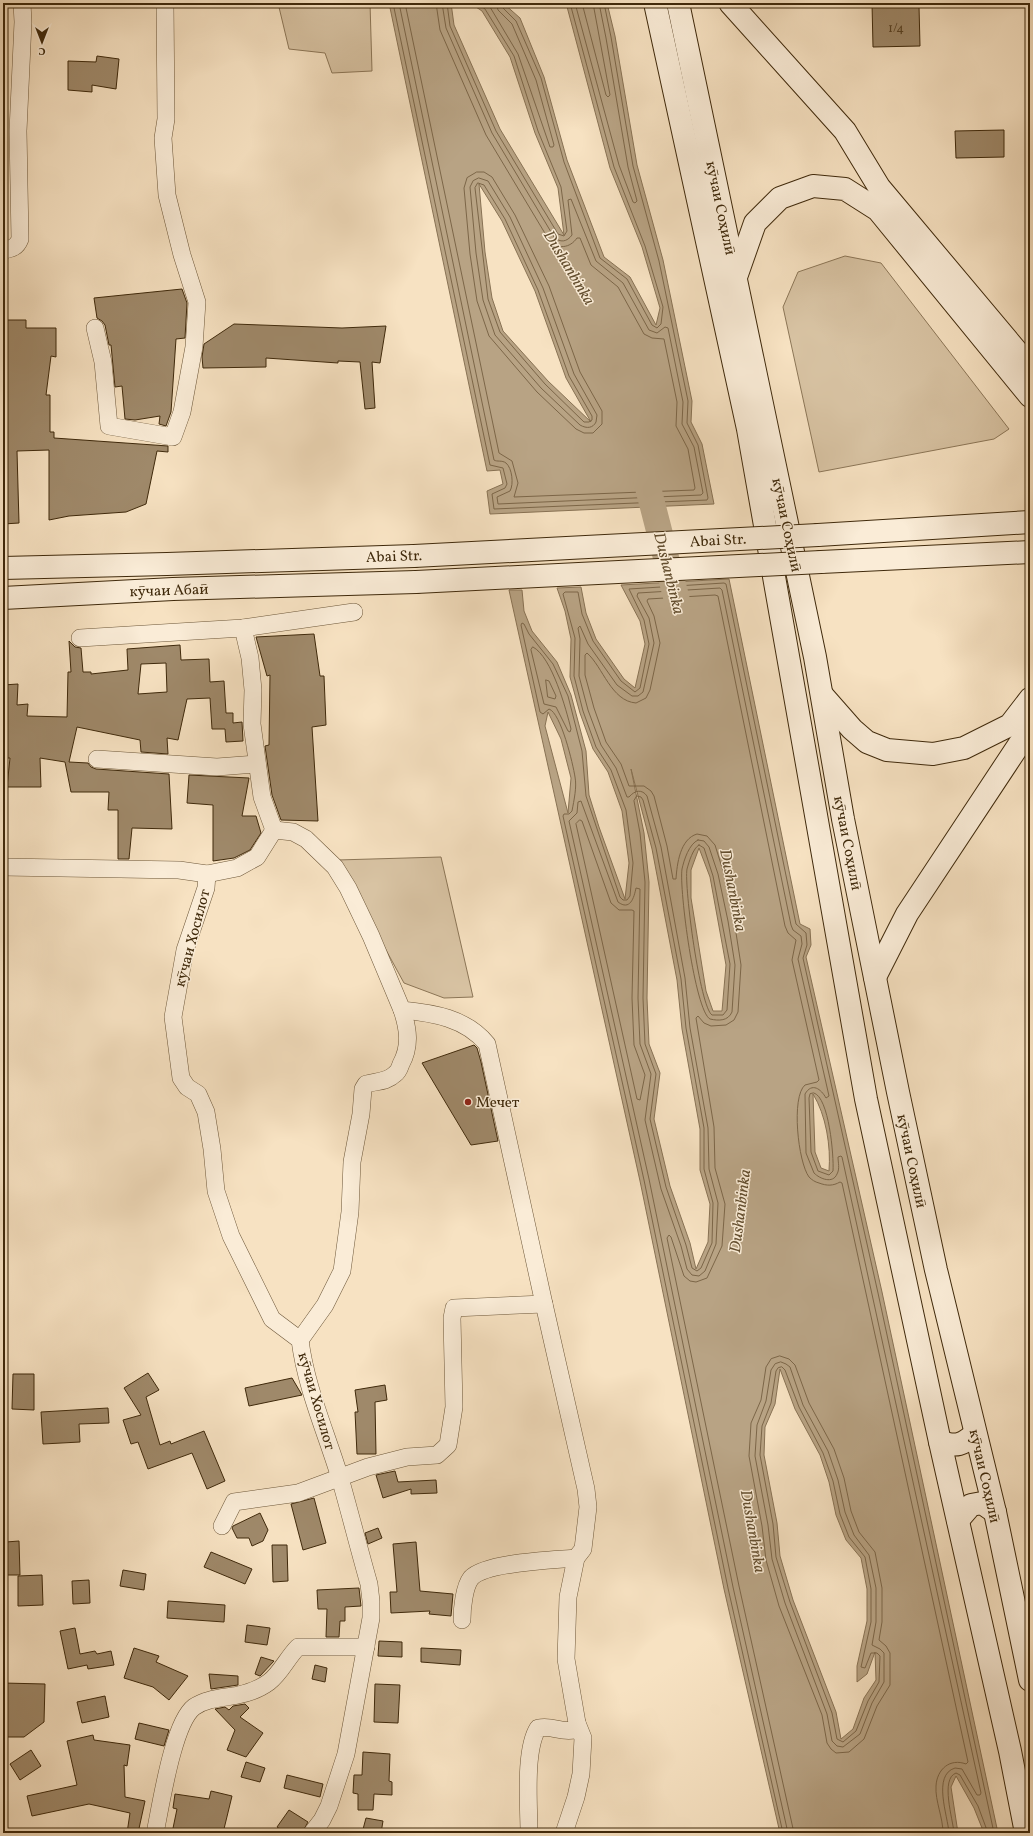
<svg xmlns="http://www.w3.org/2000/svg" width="1033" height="1836" font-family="Vollkorn,serif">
	<rect width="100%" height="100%" fill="#f7e2c2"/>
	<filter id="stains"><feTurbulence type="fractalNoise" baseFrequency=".005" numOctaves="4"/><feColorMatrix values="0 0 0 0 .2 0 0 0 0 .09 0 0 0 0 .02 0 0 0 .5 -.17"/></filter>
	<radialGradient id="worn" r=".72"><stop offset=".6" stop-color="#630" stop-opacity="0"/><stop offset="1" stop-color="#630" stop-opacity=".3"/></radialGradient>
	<g fill="#d8c3a3" stroke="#8c7657">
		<path d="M278,3H370L372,71L332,73L325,53L289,49Z"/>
		<path d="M845,256L881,263L1009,429L994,439L819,472L783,307L798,272Z"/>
		<path d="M441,857L473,997L444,998L404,983L337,860Z"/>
	</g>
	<g fill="#b8a384" stroke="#887254" fill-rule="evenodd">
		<path d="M389,3H451L454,25L500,129L564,235L558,188L535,133L510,57L482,11L470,3H503L520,18L544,77L567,160L604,257L630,277L656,325L660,308L642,247L610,168L566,3H607L615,36L637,165L663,260L692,401L691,422L702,444L714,504L490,514L487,491L503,484L500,470L487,471ZM479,184L502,221L535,291L566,378L591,422L548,381L503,331L492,298L485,252Z"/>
		<path d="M729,579L800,924L810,929L811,945L806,957L882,1292L998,1833H984L974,1808L956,1776L951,1787L958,1833H780L724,1589L640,1181L509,590H522L524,611L532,631L557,662L571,695L586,751L589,795L599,827L625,899L629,863L622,811L608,772L593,749L580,713L570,677L571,639L565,611L557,588L581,587L586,613L596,639L624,679L635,688L645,644L640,621L621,585ZM548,712L561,739L571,778L568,813L545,726ZM631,769L652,849L677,980L682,1029L700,1129V1170L710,1204L708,1242L696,1269L690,1243L670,1186L654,1119L660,1073L649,1044L647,998L649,882L644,833ZM699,848L710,877L726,965L722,1011H713L706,991L691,898V870ZM813,1094C826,1115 831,1146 829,1171L821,1168L815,1152ZM780,1369L795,1409L820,1455L829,1482L836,1515L846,1540L861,1558L867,1589V1621L857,1666V1682L867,1674L875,1652L876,1680L864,1698L853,1729L841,1739L836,1712L793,1600L780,1556L777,1523L764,1455L765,1427L775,1404Z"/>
	</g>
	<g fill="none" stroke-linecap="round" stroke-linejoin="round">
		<g stroke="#7c6648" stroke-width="1">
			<path d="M393,3L490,465L503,468L507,484L505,488L492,494L494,509L707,500L708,498L698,445L687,423L688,401L659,261L633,166L611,37L604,3"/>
			<path d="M399,3L494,460C497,462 502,460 506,463C512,468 514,484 510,491L497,497L498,504L701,495L703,493L694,447L682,424L683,402L668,328L665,327L657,333L649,330L623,283L596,261L571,199L568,200L572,235C567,242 560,243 554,237L492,133L446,28L442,3"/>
			<path d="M405,3L499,453L512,461L518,483L514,497L694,490L695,488L688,449L676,426L677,402L664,339L652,338L644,334L618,287L591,265L580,238H577C570,248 558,250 549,240L486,135L440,30L436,3"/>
			<path d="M447,3L450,26L496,131L558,234L564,236L567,231L561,187L538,131L514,56L485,9L477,3"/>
			<path d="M486,3L490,7L518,54L550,147H553L554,145L536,80L512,24L498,10L496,3"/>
			<path d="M501,3L502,7L516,21L541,78L564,162L600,258L627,279L652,325L657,328L661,324L663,307L645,246L614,167L570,3"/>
			<path d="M575,3L619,165L633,202L635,203L637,201L628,167L606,38L599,3"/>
			<path d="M582,3L606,95L608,97L610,95L593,3"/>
			<path d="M477,172H484L492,177L515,215L549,286L580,372L602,411V424L593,433H584L576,429L537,392L489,336L477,301L470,254L464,188L467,178Z"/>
			<path d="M479,178L488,181L510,217L543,288L574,374L597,415L596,422C593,428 587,429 580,425L541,388L495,335L483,300L476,253L470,187L473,181Z"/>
			<path d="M478,183L484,185L505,219L538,290L569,376L592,416V420L589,422H584L545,384L500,332L488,299L475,188Z"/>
			<path d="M533,647C552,657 566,709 571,729L570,732L568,731L556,707L544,704L531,650Z"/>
			<path d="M546,680L549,681L556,696L555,699L548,697Z"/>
			<path d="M637,796L641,797L643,800L656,848L681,979L686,1028L704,1128V1169L713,1203L712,1243L701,1268L697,1271L692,1268L686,1245L666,1187L650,1119L656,1074L645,1044L643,998L645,882L640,833L634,801Z"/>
			<path d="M580,820L582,821L611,903L619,910H632L634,911L632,998L634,1045L645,1075L640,1100L637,1099L576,824Z"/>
			<path d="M698,840L704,841L709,847L718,874L728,921L735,965L732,1012C728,1021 719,1021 710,1019C695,1011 679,889 682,869C684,860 689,844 698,840Z"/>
			<path d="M699,845L704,848L713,876L730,964L727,1010L723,1015H712C700,1007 684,887 687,869C689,862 693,848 699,845Z"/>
			<path d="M814,1093C829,1097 834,1156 833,1171L829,1175L818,1171L811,1152L809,1098L810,1094Z"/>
			<path d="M780,1356L789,1359L795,1365L809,1403L834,1449L844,1478L851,1511L859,1532L875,1552L882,1588V1622L879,1640L886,1646L890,1653V1685L877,1706L864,1739L849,1752L836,1753L831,1749L827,1743L822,1715L779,1606L766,1560L762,1526L749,1456L751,1423L761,1400L766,1367L771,1359Z"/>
			<path d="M781,1362L786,1364L790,1367L803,1405L828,1451L838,1480L845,1512L854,1535L869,1555L876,1588V1622L872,1645L880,1649L884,1653V1682L872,1703L860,1734L843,1747L837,1746L832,1741L827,1714L785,1603L772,1559L768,1525L755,1456L757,1425L766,1401L771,1370L775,1364Z"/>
			<path d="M782,1367L785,1370L799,1407L823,1453L833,1481L840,1514L849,1537L865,1557L871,1589V1622L861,1667L865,1668L871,1653H877L880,1656L879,1682L868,1701L856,1731L843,1742L837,1739L832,1713L790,1602L776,1557L773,1524L760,1455L762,1426L771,1403L776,1371L778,1368Z"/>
			<path d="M783,1833L728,1588L644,1180L563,816L564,814H569L572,811C574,800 577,787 575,777C573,764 561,713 549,709L543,714L540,712L521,625L522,623L524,624L529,634L553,664L568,696L582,751L586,796L620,897L623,900H627L630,896L633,863L626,810L611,770L596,747L583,711L574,676L575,638L563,594L565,592H578L582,614L593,641L621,681L635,692L640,688L649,644L644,620L629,589L724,583L726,584L796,924L806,933L807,945L803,958L878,1293L994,1833"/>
			<path d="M788,1833L733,1587L649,1179L569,821L577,813L578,802L581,801L618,902C630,911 634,898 636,888L640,889L638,998L640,1044L651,1074L645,1120L661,1189L681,1246L687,1269L692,1275L699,1276L705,1271L716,1244L718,1203L709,1169L708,1128L690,1028L685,978L661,847L647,796C642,789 635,790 629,797H627L616,768L601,745L588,710L579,676L580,639L578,628L580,626L588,644L617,685L632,696H638L643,692L654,643L649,618L637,596L638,593L720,588L722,590L791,925L793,930L801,936L802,944L798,959L829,1096L826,1098C821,1089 812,1082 805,1094L806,1153L814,1173C820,1179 833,1184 837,1174C840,1169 838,1162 838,1157L841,1156L842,1157L981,1793L980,1795H977L962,1769L955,1768C932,1775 948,1816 949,1833"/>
			<path d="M794,1833L739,1586L667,1238L669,1235L671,1237L684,1276L690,1281L696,1282L707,1278L722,1246L725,1204L715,1168L714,1127L696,1018L698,1016L704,1023L711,1026L726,1025L734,1020L738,1012L741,965L734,920L724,874L715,845L707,836L697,834C680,839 677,864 676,879H673L667,846L654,796L651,791L644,786H629L621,764L606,742L594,708L585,675V655L587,653C603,667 611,701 636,703L646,698L650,690L660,643L654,616L647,601L648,599L715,595L718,596L785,926L788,933L796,940L792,960L819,1080L817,1082L805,1085C791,1097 798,1162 809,1177C812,1180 815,1182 819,1183C827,1186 833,1186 840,1182L842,1183L968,1762L966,1764C950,1758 937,1769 936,1786C935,1801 943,1817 943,1833"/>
			<path d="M954,1833C953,1819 940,1779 956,1773L960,1775L978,1806L988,1833"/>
		</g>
		<path stroke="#b8a384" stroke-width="26" d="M644,472L681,616"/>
	</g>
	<g fill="#9f896a" stroke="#3f290b" fill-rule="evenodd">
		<path d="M872,3H893V7L919,6L920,46L873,47Z"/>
		<path d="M97,56L119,59L116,89L92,85V92L68,90V61L96,62Z"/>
		<path d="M1004,130V157L956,158L955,131Z"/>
		<path d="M182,289L187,303L185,338L176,339L171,412L166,426L159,424L160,416L135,420L125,419L122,386L115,387L111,345H109L105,325L102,321L97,318L94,298Z"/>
		<path d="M3,320H26V328H56V357L51,356L46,395H50V432H54V438L168,446V452L157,451L146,504L126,512L69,516L49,520V450L17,451L19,523L3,524Z"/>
		<path d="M234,324L342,328L386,326L380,363L372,362L375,408L365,409L360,362L338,361V363L266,358V367L203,368L202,357L204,344Z"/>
		<path d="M314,634L320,676H324L326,725L312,727L318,821L281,820L272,795L265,746L269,745L270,675L267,676L256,637Z"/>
		<path d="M69,641L75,647L81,648L83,672H91V674L128,670L127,649L180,645L181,660L209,659L210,682L224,681L226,713H233V723L242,722L243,741L226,742L225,729H212L210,698L187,699L178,740L167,738L168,754L141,752L140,740L77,727L69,762L88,763L91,767L96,769L169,774L172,829L132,828L129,859H118V810H108L109,792H71L65,762L40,758L41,787H7L10,758H3V685L18,684L17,705L28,704L27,716L67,717L68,672H71ZM166,663L167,692L138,694L141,664Z"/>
		<path d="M189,775L249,778L242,816H256L261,833L250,850L234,858L213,861V805L187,803Z"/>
		<path d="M474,1045L477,1048L481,1062L498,1141L471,1145L422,1063Z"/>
		<path d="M148,1373L159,1390L146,1397L160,1445L170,1441L171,1444L204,1431L225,1481L207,1489L192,1453L148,1469L138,1442L131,1444L123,1420L141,1415L124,1388Z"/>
		<path d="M13,1374H34V1410L12,1409Z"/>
		<path d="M292,1378L302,1395L249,1406L245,1388Z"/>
		<path d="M385,1385L387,1400L375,1402L376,1454H357L355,1412H358L355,1390Z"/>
		<path d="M108,1408L109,1423L79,1424L80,1442L43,1444L41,1412Z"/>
		<path d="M395,1471L398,1482L436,1480L437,1493L411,1494V1489L383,1498L376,1475Z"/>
		<path d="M314,1498L326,1543L303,1550L291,1504Z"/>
		<path d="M260,1513L268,1530L263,1541L252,1546L249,1538H237L232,1528L233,1526Z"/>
		<path d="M378,1528L382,1538L368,1544L365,1533Z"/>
		<path d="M19,1541L20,1575H3V1549H6V1542Z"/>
		<path d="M416,1542L420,1591L453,1594L451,1616L429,1614L430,1611L391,1613L390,1592H397L393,1544Z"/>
		<path d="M272,1545H287L288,1581L273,1582Z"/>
		<path d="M211,1552L252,1569L245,1584L204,1567Z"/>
		<path d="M123,1570L146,1574L144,1590L120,1586Z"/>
		<path d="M42,1575L43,1605L18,1606V1576Z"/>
		<path d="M89,1580L90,1603L73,1604L72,1581Z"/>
		<path d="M359,1588L361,1606L345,1607V1621H340L339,1637H326L327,1609H318L317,1590Z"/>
		<path d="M168,1601L225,1605L224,1622L167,1618Z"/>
		<path d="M247,1625L270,1628L267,1645L245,1642Z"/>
		<path d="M75,1628L80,1654L95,1651L97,1654L111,1651L114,1665L88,1669L87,1665L68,1669L60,1631Z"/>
		<path d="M379,1641L402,1642V1657L378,1656Z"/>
		<path d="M134,1648L159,1656L156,1662L188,1676L169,1700L153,1687L124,1678Z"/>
		<path d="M421,1648L461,1650L460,1665L421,1662Z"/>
		<path d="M261,1657L274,1661L260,1676L255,1674Z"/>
		<path d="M315,1665L327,1668L325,1682L312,1679Z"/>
		<path d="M209,1674L238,1676V1685L211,1689Z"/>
		<path d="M3,1683L45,1684L44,1722L24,1737H3Z"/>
		<path d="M375,1684L400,1685L398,1723L374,1722Z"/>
		<path d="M105,1696L109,1717L82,1723L77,1702Z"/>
		<path d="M245,1704L249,1708L240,1717L263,1733L246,1757L227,1750L235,1730L215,1709L225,1707L229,1710L233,1706Z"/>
		<path d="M139,1723L169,1730L164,1746L135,1739Z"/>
		<path d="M93,1735L94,1740L130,1745L127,1766L124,1765L125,1797L145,1801L138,1833H127L130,1813L89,1804L32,1816L27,1796L77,1785L67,1741Z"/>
		<path d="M31,1750L41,1766L20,1780L10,1764Z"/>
		<path d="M363,1752L390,1754L389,1781L392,1782V1795L374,1794L373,1810H358V1794L353,1793L354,1775H362Z"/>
		<path d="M246,1762L265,1768L260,1782L241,1777Z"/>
		<path d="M287,1775L323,1784L320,1797L284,1788Z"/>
		<path d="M211,1791L232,1796L223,1833H172L177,1809L173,1808L175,1794L209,1799Z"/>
		<path d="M289,1810L308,1822L302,1833H286L277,1827Z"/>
		<path d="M366,1818L383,1821L381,1833H362Z"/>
	</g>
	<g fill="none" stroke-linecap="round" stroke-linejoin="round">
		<defs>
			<g id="minor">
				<path d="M3,250C12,249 17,247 20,239L18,131L23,22L22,3"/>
				<path d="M95,328L103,362L109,426L173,437L182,412L194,347L197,302L182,255L167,195L163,138L166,119L165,3"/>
				<path d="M243,628L250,658L253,690L252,724L262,797L274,830"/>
				<path d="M80,638L243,628L354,612"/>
				<path d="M97,759L217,767L257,764"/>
				<path d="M3,867L179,870L207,874L237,868L257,857L274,830L293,832L306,839L335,867L348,888L371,936L402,1010C433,1013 466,1018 487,1044L544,1304L586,1489L588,1507L583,1549L576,1558L568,1597L566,1659L577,1723L575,1730C559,1733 554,1725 538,1728C524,1750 529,1806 529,1833"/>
				<path d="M207,874L206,888L185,950L173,1017L181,1078L187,1087L198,1094L206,1112L212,1149L216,1191L231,1236L272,1319L300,1340C306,1388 326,1432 340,1478C350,1513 359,1549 369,1584L371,1601V1618L346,1754L329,1806L322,1820L312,1833"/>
				<path d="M300,1340L325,1305L342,1271L350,1212L352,1162L361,1114L363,1089L366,1084C376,1081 387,1082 395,1074C398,1072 400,1067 401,1064C411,1046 408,1028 402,1010"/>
				<path d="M222,1526L234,1502L298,1493L368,1467L407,1457L437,1455L448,1445L454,1407L452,1318L454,1308L544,1304"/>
				<path d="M462,1620C462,1609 464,1587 471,1578C486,1562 554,1560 576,1558"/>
				<path d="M155,1833C161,1805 173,1723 194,1707C207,1698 224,1698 238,1695C248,1693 261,1688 269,1682C281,1673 287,1658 298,1647H366"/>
				<path d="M564,1833L576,1797L581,1774L583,1738L577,1723"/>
			</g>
			<g id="secondary">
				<path d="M655,3L748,429L866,1099L940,1442L1010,1751L1026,1833"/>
				<path d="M678,3L815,657L843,819L898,1092L936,1270L995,1512L1030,1680"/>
				<path d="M730,3L845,131L879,187L1030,367"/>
				<path d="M736,277L755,223L780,198L813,186L845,189L878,210L1030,396"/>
				<path d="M818,535L1030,522"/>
				<path d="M821,562L1030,552"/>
				<path d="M3,568L167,564L414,556"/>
				<path d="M3,598L173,589L416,582"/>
				<path d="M823,696L852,729L867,742L887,750L933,754L964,748L1010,725L1030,699"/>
				<path d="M875,977L907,914L1030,728"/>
				<path d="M940,1442C957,1447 962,1445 975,1434"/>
				<path d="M958,1520L971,1505L982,1503L995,1512"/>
			</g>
		</defs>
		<use href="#minor" stroke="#6d5739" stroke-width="18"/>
		<use href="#secondary" stroke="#3f290b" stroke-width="24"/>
		<use href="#minor" stroke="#faecd7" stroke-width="17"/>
		<use href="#secondary" stroke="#faecd7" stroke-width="22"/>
		<defs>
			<g id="secondary-bridge">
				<path d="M414,556L818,535"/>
				<path d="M416,582L821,562"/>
			</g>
		</defs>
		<use href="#secondary-bridge" stroke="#3f290b" stroke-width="24" stroke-linecap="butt"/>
		<use href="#secondary-bridge" stroke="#faecd7" stroke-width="22"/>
	</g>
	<circle fill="#8f2418" stroke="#faecd7" stroke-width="1.5" cx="468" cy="1102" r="4"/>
	<g text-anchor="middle" stroke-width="3" stroke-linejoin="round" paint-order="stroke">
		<g font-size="13" fill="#574123">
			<text x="896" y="32">1/4</text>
		</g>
		<g font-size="15" fill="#3f290b" stroke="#faecd7">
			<text transform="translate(721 208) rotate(78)" y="5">кӯчаи Соҳилӣ</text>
			<text transform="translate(787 525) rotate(78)" y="5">кӯчаи Соҳилӣ</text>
			<text transform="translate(718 540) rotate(-3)" y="5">Abai Str.</text>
			<text transform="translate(394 556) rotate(-2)" y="5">Abai Str.</text>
			<text transform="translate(169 590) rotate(-2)" y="5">кӯчаи Абаӣ</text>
			<text transform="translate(848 843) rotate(79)" y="5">кӯчаи Соҳилӣ</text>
			<text transform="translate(192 938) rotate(-75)" y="5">кӯчаи Хосилот</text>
			<text transform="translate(912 1161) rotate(78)" y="5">кӯчаи Соҳилӣ</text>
			<text transform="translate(317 1401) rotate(74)" y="5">кӯчаи Хосилот</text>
			<text transform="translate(985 1476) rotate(77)" y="5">кӯчаи Соҳилӣ</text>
		</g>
		<g font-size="15" fill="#3f290b" stroke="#faecd7" text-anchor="start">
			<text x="476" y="1107">Мечет</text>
		</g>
		<g font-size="16" font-style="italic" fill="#634e2f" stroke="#faecd7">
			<text transform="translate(570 267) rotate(59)" y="6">Dushanbinka</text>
			<text transform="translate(670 573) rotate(76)" y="6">Dushanbinka</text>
			<text transform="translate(734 890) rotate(79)" y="6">Dushanbinka</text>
			<text transform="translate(739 1211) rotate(-83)" y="6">Dushanbinka</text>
			<text transform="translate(754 1531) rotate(80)" y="6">Dushanbinka</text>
		</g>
	</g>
	<rect width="1033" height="1836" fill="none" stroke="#f7e2c2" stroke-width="16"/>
	<rect x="4" y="4" width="1025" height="1828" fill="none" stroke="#3f290b" stroke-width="2"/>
	<rect x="8" y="8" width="1017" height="1820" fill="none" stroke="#3f290b"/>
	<g transform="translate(42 42) rotate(180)" stroke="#faecd7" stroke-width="3" paint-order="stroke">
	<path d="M0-3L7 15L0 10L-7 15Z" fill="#3f290b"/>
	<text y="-6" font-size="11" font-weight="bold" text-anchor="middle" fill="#3f290b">С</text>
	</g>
	<rect width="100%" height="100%" filter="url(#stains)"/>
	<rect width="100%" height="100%" fill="url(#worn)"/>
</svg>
